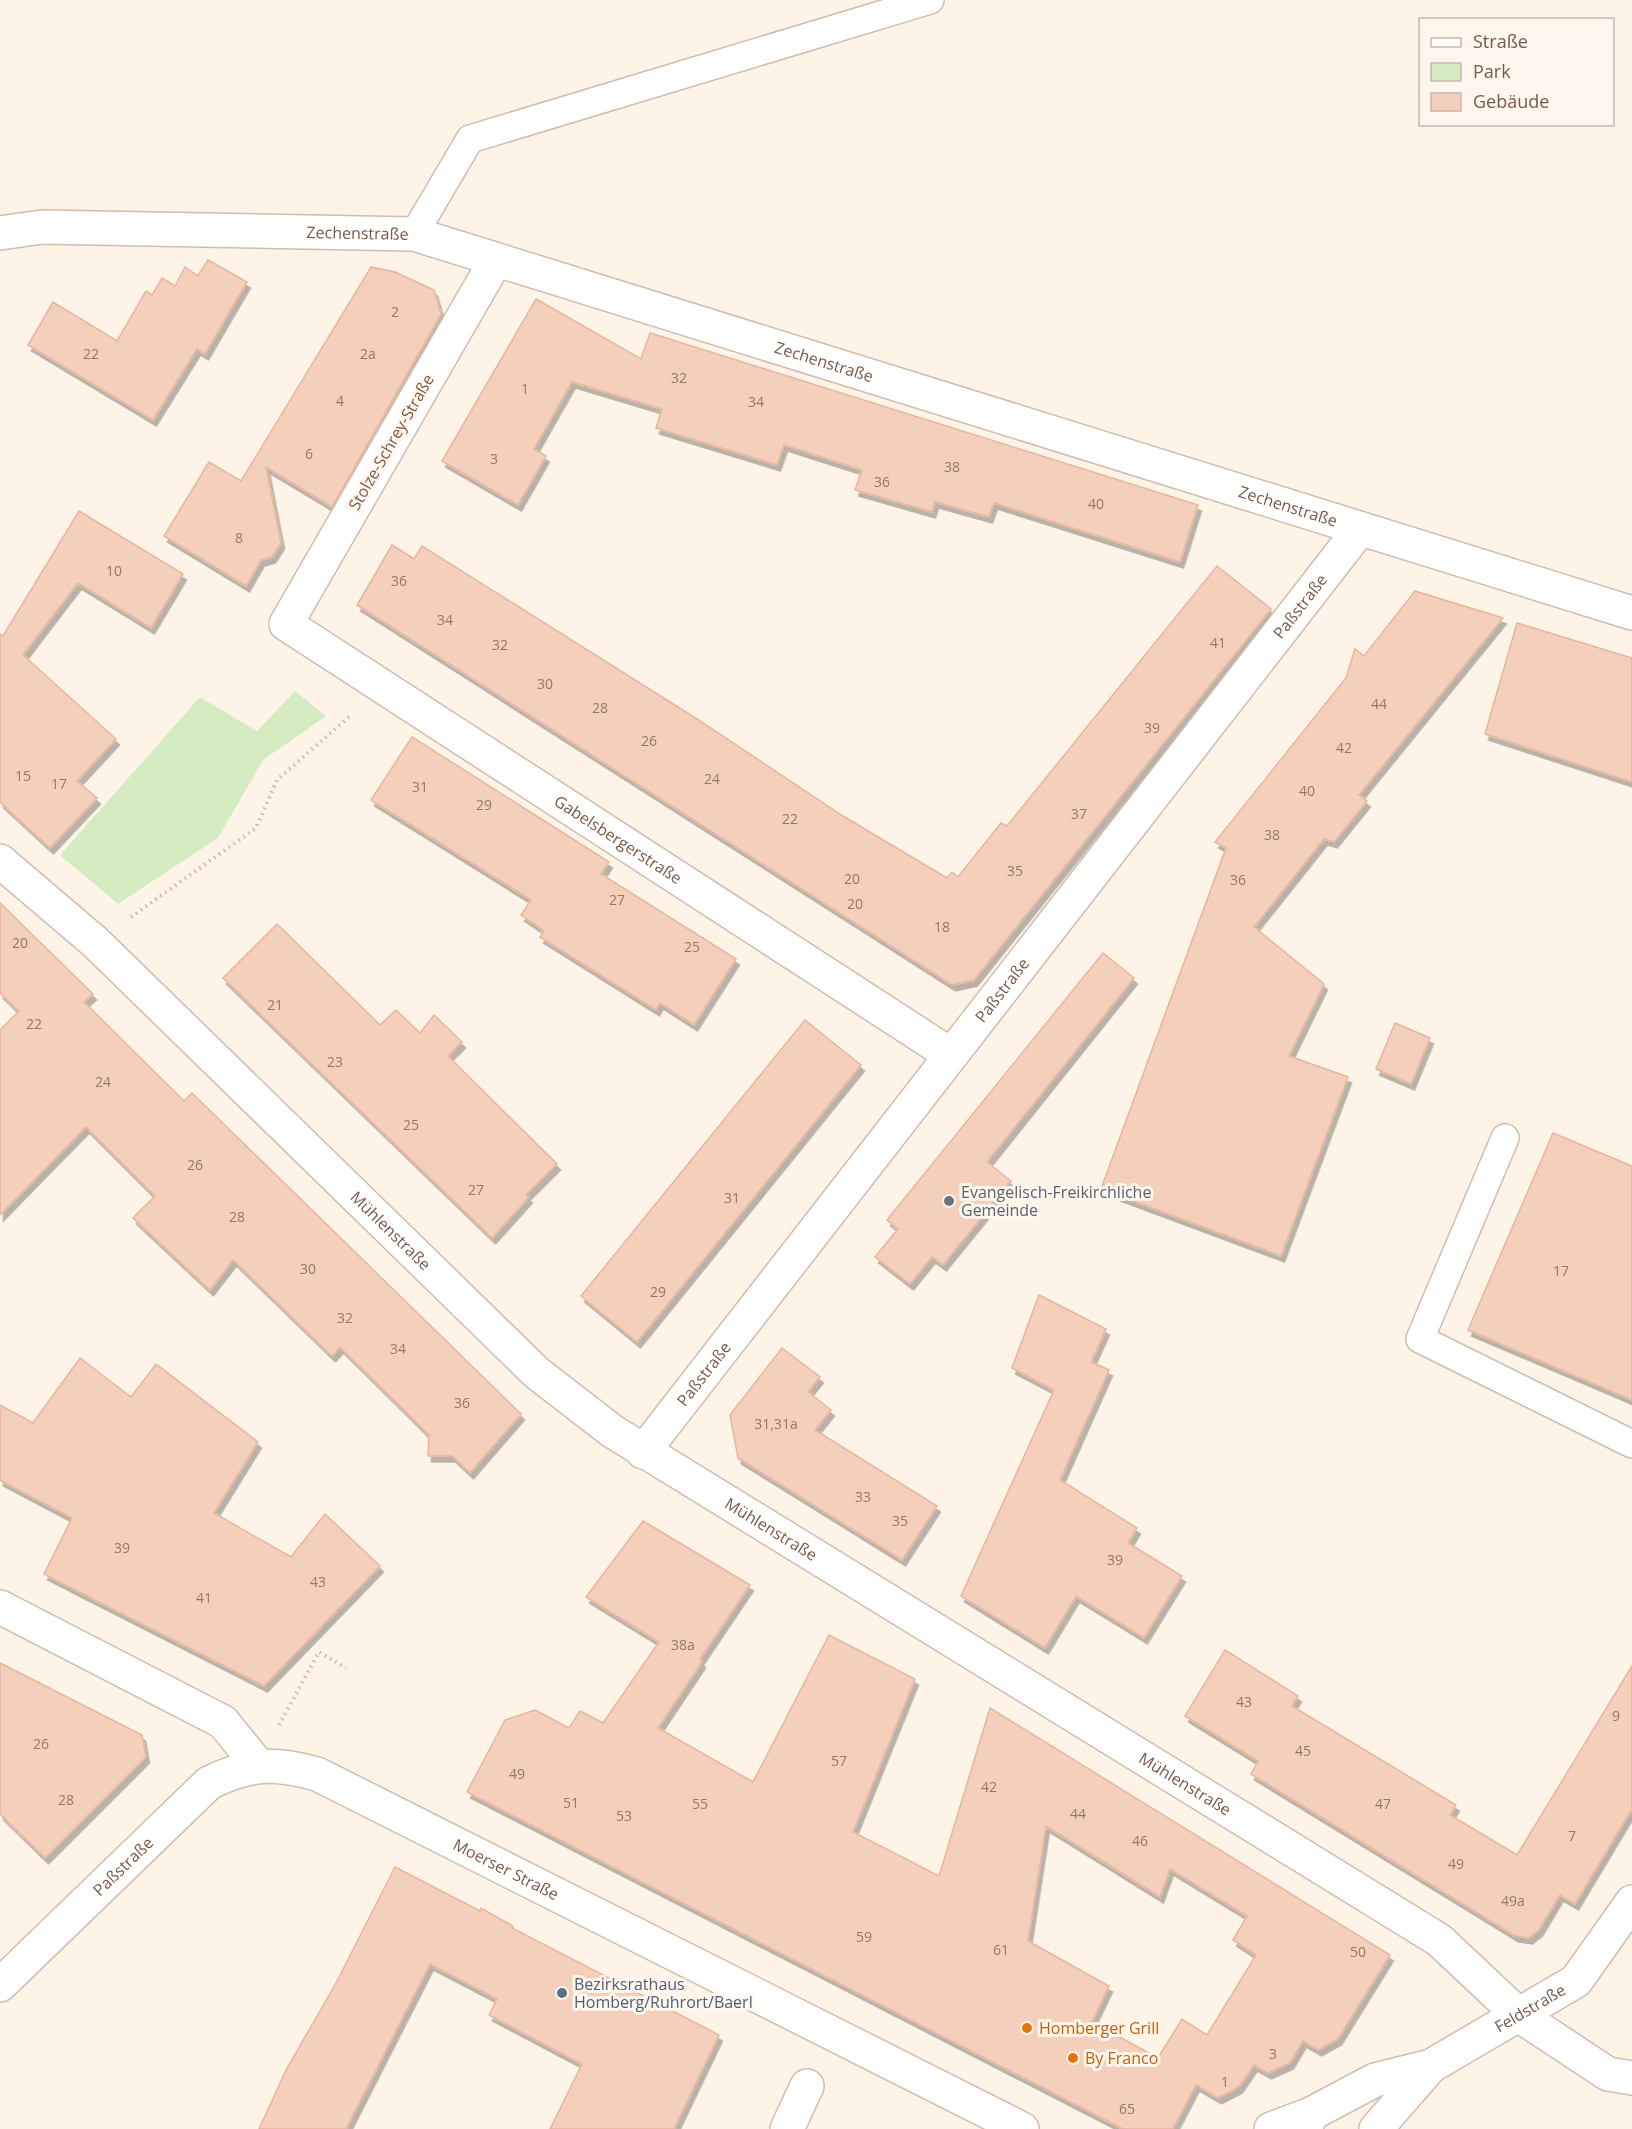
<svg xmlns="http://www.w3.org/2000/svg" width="1632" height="2129" font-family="'Open Sans',sans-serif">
	<defs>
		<filter id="shadow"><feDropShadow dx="3.5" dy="6" stdDeviation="0" flood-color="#0004"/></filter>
	</defs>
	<rect width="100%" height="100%" fill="#fdf3e6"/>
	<path fill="#d5ecc3" d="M295,691L326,716L263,760L218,838L118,904L60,855L200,697L257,731Z"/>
	<g fill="#f4d0bc" stroke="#e8b59b" stroke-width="1.5" fill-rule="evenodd" filter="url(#shadow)">
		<path d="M208,260L247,282L205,354L197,349L153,420L28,345L53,302L117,341L146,291L152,295L162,278L175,286L185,267L198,276Z"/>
		<path d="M371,267L395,272L434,290L441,314L332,507L266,467L281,543L272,557L261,560L246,586L164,536L209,462L241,481Z"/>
		<path d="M536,299L641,359L650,333L1198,505L1180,562L994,503L989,517L935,502L932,512L855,490L862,470L784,445L777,465L656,428L662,409L572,382L534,449L546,456L518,505L442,461Z"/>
		<path d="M79,511L183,574L151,628L78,583L23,655L116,739L77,781L97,798L50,848L0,802V634L3,636Z"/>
		<path d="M392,545L414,559L422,546L697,719L843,816L947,878L952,872L958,877L1001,823L1007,826L1217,566L1271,609L974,980L952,985L357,605Z"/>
		<path d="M1415,591L1503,618L1359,795L1367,801L1334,842L1324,839L1254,927L1324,984L1289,1056L1348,1077L1281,1256L1101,1189L1226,848L1215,842L1346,678L1355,649L1364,656Z"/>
		<path d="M1517,623L1632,658V782L1485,734Z"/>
		<path d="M412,737L609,862L601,874L736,959L694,1025L660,1003L656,1010L540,937L544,931L521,915L531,900L371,800Z"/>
		<path d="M0,903L93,994L84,1002L184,1101L192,1093L521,1414L470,1473L452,1456H428L429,1435L340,1347L332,1356L233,1260L210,1290L133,1218L155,1196L86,1127L0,1215V1030L19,1011L0,993Z"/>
		<path d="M277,924L380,1025L396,1010L420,1033L434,1015L462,1042L448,1056L557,1164L526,1195L529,1197L492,1238L223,978Z"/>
		<path d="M1103,953L1134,978L987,1162L1011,1181L943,1265L932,1257L910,1284L875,1257L898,1229L887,1220Z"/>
		<path d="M805,1020L861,1065L637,1342L581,1296Z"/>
		<path d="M1395,1023L1430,1038L1411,1084L1376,1069Z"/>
		<path d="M1553,1133L1632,1166V1400L1468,1330Z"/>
		<path d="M1039,1295L1106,1329L1091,1362L1109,1370L1060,1480L1137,1528L1128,1543L1182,1576L1144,1638L1076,1596L1045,1648L961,1596L1054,1390L1012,1368Z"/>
		<path d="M782,1348L820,1377L808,1392L831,1410L815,1430L937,1506L902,1560L738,1458L730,1415Z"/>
		<path d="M80,1358L131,1397L156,1364L258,1442L214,1513L291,1557L325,1514L380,1566L264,1686L44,1574L72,1518L0,1480V1405L33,1423Z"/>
		<path d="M643,1521L750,1585L700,1659L702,1662L658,1728L753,1782L829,1635L915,1679L853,1832L939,1876L990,1708L1390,1955L1338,2039L1318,2050L1303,2041L1290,2063L1268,2073L1254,2065L1239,2087L1218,2098L1196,2085L1173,2129H1123L467,1792L505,1720L535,1710L569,1728L580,1711L603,1723L659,1642L586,1597ZM1046,1826L1160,1897L1170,1869L1247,1916L1233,1940L1256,1955L1207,2035L1182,2019L1158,2058L1092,2022L1109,1986L1028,1941Z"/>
		<path d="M1225,1650L1298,1696L1292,1706L1456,1805L1450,1815L1517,1855L1632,1666V1809L1575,1904L1560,1895L1539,1930L1529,1938L1515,1936L1251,1774L1258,1761L1185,1716Z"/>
		<path d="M0,1663L142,1735L146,1757L45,1858L0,1814Z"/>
		<path d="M395,1867L480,1911L481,1908L513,1926L512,1928L719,2035L674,2129H550L582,2064L489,2015L497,1999L430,1964L346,2129H259L287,2068L334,1987Z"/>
	</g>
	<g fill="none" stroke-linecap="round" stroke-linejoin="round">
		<defs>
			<g id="lane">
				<path d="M414,234L470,139L930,0"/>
				<path d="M1505,1138L1420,1339L1632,1444"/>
			</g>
			<g id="street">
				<path id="s1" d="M0,233L42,227L414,234L1632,613"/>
				<path id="s2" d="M496,260L286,624L951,1055"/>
				<path id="s3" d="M0,861L95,942L537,1373L612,1431L1439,1940L1520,2016L1608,2074L1632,2078"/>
				<path id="s4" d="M643,1452L1360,529"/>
				<path d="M0,1607L223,1722L258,1765"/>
				<path d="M787,2129L807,2086"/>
				<path d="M1271,2129L1311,2114"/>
				<path id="s5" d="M1305,2129L1311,2114L1375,2080L1431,2066L1576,1981L1632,1902"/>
				<path d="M1376,2129L1431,2066"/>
			</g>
			<g id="secondary">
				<path id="s6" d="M0,1985L209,1783C250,1763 273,1762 317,1774L1022,2129"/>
			</g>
		</defs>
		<use href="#lane" stroke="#d2bcad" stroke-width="30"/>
		<use href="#street" stroke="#d2bcad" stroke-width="36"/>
		<use href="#secondary" stroke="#d5bcab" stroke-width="36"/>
		<g stroke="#d9b39f" stroke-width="4" stroke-dasharray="1.5 4.5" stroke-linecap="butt">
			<path d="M131,917L256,828L277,780L351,715"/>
			<path d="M279,1725L319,1652L346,1668"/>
		</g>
		<use href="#lane" stroke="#fff" stroke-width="27"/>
		<use href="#street" stroke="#fff" stroke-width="33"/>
		<use href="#secondary" stroke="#fff" stroke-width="33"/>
	</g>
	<circle fill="#6b7280" stroke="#fff7ed" stroke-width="2" cx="949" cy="1201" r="6"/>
	<circle fill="#5c6f8a" stroke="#fff7ed" stroke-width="2" cx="562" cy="1993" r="6"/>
	<g fill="#e8710a" stroke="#fff7ed" stroke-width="2">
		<circle cx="1027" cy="2028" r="6"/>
		<circle cx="1073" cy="2058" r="6"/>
	</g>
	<g text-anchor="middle" stroke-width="6" stroke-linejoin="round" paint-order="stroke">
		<g font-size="14" fill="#977666">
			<text x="395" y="317">2</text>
			<text x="91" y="359">22</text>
			<text x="368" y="359">2a</text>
			<text x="679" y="383">32</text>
			<text x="525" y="394">1</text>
			<text x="340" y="406">4</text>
			<text x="756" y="407">34</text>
			<text x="309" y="459">6</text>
			<text x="494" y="464">3</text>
			<text x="952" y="472">38</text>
			<text x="882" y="487">36</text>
			<text x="1096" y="509">40</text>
			<text x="239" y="543">8</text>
			<text x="114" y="576">10</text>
			<text x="399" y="586">36</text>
			<text x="445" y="625">34</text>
			<text x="1218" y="648">41</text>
			<text x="500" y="650">32</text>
			<text x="545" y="689">30</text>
			<text x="1379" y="709">44</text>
			<text x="600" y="713">28</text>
			<text x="1152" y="733">39</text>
			<text x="649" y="746">26</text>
			<text x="1344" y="753">42</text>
			<text x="23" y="781">15</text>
			<text x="712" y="784">24</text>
			<text x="59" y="789">17</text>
			<text x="420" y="792">31</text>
			<text x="1307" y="796">40</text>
			<text x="484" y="810">29</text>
			<text x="1079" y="819">37</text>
			<text x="790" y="824">22</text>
			<text x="1272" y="840">38</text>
			<text x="1015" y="876">35</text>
			<text x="852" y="884">20</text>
			<text x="1238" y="885">36</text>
			<text x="617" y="905">27</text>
			<text x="855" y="909">20</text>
			<text x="942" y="932">18</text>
			<text x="20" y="948">20</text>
			<text x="692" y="952">25</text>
			<text x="275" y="1010">21</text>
			<text x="34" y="1029">22</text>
			<text x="335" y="1067">23</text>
			<text x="103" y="1087">24</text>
			<text x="411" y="1130">25</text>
			<text x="195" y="1170">26</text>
			<text x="476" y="1195">27</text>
			<text x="732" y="1203">31</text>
			<text x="237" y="1222">28</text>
			<text x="308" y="1274">30</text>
			<text x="1561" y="1276">17</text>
			<text x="658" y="1297">29</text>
			<text x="345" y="1323">32</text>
			<text x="398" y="1354">34</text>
			<text x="462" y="1408">36</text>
			<text x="776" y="1429">31,31a</text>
			<text x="863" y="1502">33</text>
			<text x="900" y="1526">35</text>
			<text x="122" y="1553">39</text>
			<text x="1115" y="1565">39</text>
			<text x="318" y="1587">43</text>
			<text x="204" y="1603">41</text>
			<text x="683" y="1650">38a</text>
			<text x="1244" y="1707">43</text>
			<text x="1616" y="1721">9</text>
			<text x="41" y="1749">26</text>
			<text x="1303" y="1756">45</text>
			<text x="839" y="1766">57</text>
			<text x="517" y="1779">49</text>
			<text x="989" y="1792">42</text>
			<text x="66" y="1805">28</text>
			<text x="571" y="1808">51</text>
			<text x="700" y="1809">55</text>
			<text x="1383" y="1809">47</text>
			<text x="1078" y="1819">44</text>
			<text x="624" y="1821">53</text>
			<text x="1572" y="1841">7</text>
			<text x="1140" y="1846">46</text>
			<text x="1456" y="1869">49</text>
			<text x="1513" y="1906">49a</text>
			<text x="864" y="1942">59</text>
			<text x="1001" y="1955">61</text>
			<text x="1358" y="1957">50</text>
			<text x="1273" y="2059">3</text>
			<text x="1225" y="2087">1</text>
			<text x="1127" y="2114">65</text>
		</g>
		<g font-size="16" fill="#785849" stroke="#fff7ed">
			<text dy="6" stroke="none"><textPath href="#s1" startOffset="358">Zechenstraße</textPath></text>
			<text dy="6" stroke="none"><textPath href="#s1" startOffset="844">Zechenstraße</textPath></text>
			<text transform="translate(391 442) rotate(-60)" y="6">Stolze-Schrey-Straße</text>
			<text dy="6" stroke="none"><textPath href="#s1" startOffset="1330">Zechenstraße</textPath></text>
			<text dy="6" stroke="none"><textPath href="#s4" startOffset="1071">Paßstraße</textPath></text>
			<text dy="6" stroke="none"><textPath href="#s2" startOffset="816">Gabelsbergerstraße</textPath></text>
			<text dy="6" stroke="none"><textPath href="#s4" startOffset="585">Paßstraße</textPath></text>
			<text dy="6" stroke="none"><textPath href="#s3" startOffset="538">Mühlenstraße</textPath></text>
			<text dy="6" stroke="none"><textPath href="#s4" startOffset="99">Paßstraße</textPath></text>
			<text dy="6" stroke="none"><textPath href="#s3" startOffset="1024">Mühlenstraße</textPath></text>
			<text dy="6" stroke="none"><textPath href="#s3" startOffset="1510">Mühlenstraße</textPath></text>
			<text dy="6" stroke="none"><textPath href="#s6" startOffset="171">Paßstraße</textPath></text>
			<text dy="6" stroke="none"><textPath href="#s6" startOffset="614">Moerser Straße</textPath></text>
			<text dy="6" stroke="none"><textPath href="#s5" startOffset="261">Feldstraße</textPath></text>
		</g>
		<g font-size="16" fill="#5b616d" stroke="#fff7ed" text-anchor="start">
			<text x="961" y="1198">Evangelisch-Freikirchliche<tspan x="961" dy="18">Gemeinde</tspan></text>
		</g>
		<g font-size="16" fill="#4e5e75" stroke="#fff7ed" text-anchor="start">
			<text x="574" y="1990">Bezirksrathaus<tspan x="574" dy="18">Homberg/Ruhrort/Baerl</tspan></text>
		</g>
		<g font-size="16" fill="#c56008" stroke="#fff7ed" text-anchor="start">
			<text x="1039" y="2034">Homberger Grill</text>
			<text x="1085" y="2064">By Franco</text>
		</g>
	</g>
	<rect x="1419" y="18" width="195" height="108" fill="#fff7ed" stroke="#c9b7ab" stroke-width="1.5"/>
	<rect x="1431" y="38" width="30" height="9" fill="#ffffff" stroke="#c9b7ab" stroke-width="1.5"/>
	<text x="1473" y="48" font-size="18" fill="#785849">Straße</text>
	<rect x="1431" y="63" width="30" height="18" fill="#d5ecc3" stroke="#c9b7ab" stroke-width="1.5"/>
	<text x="1473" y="78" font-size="18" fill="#785849">Park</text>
	<rect x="1431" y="93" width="30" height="18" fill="#f4d0bc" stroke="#c9b7ab" stroke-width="1.5"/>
	<text x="1473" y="108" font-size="18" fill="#785849">Gebäude</text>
</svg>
